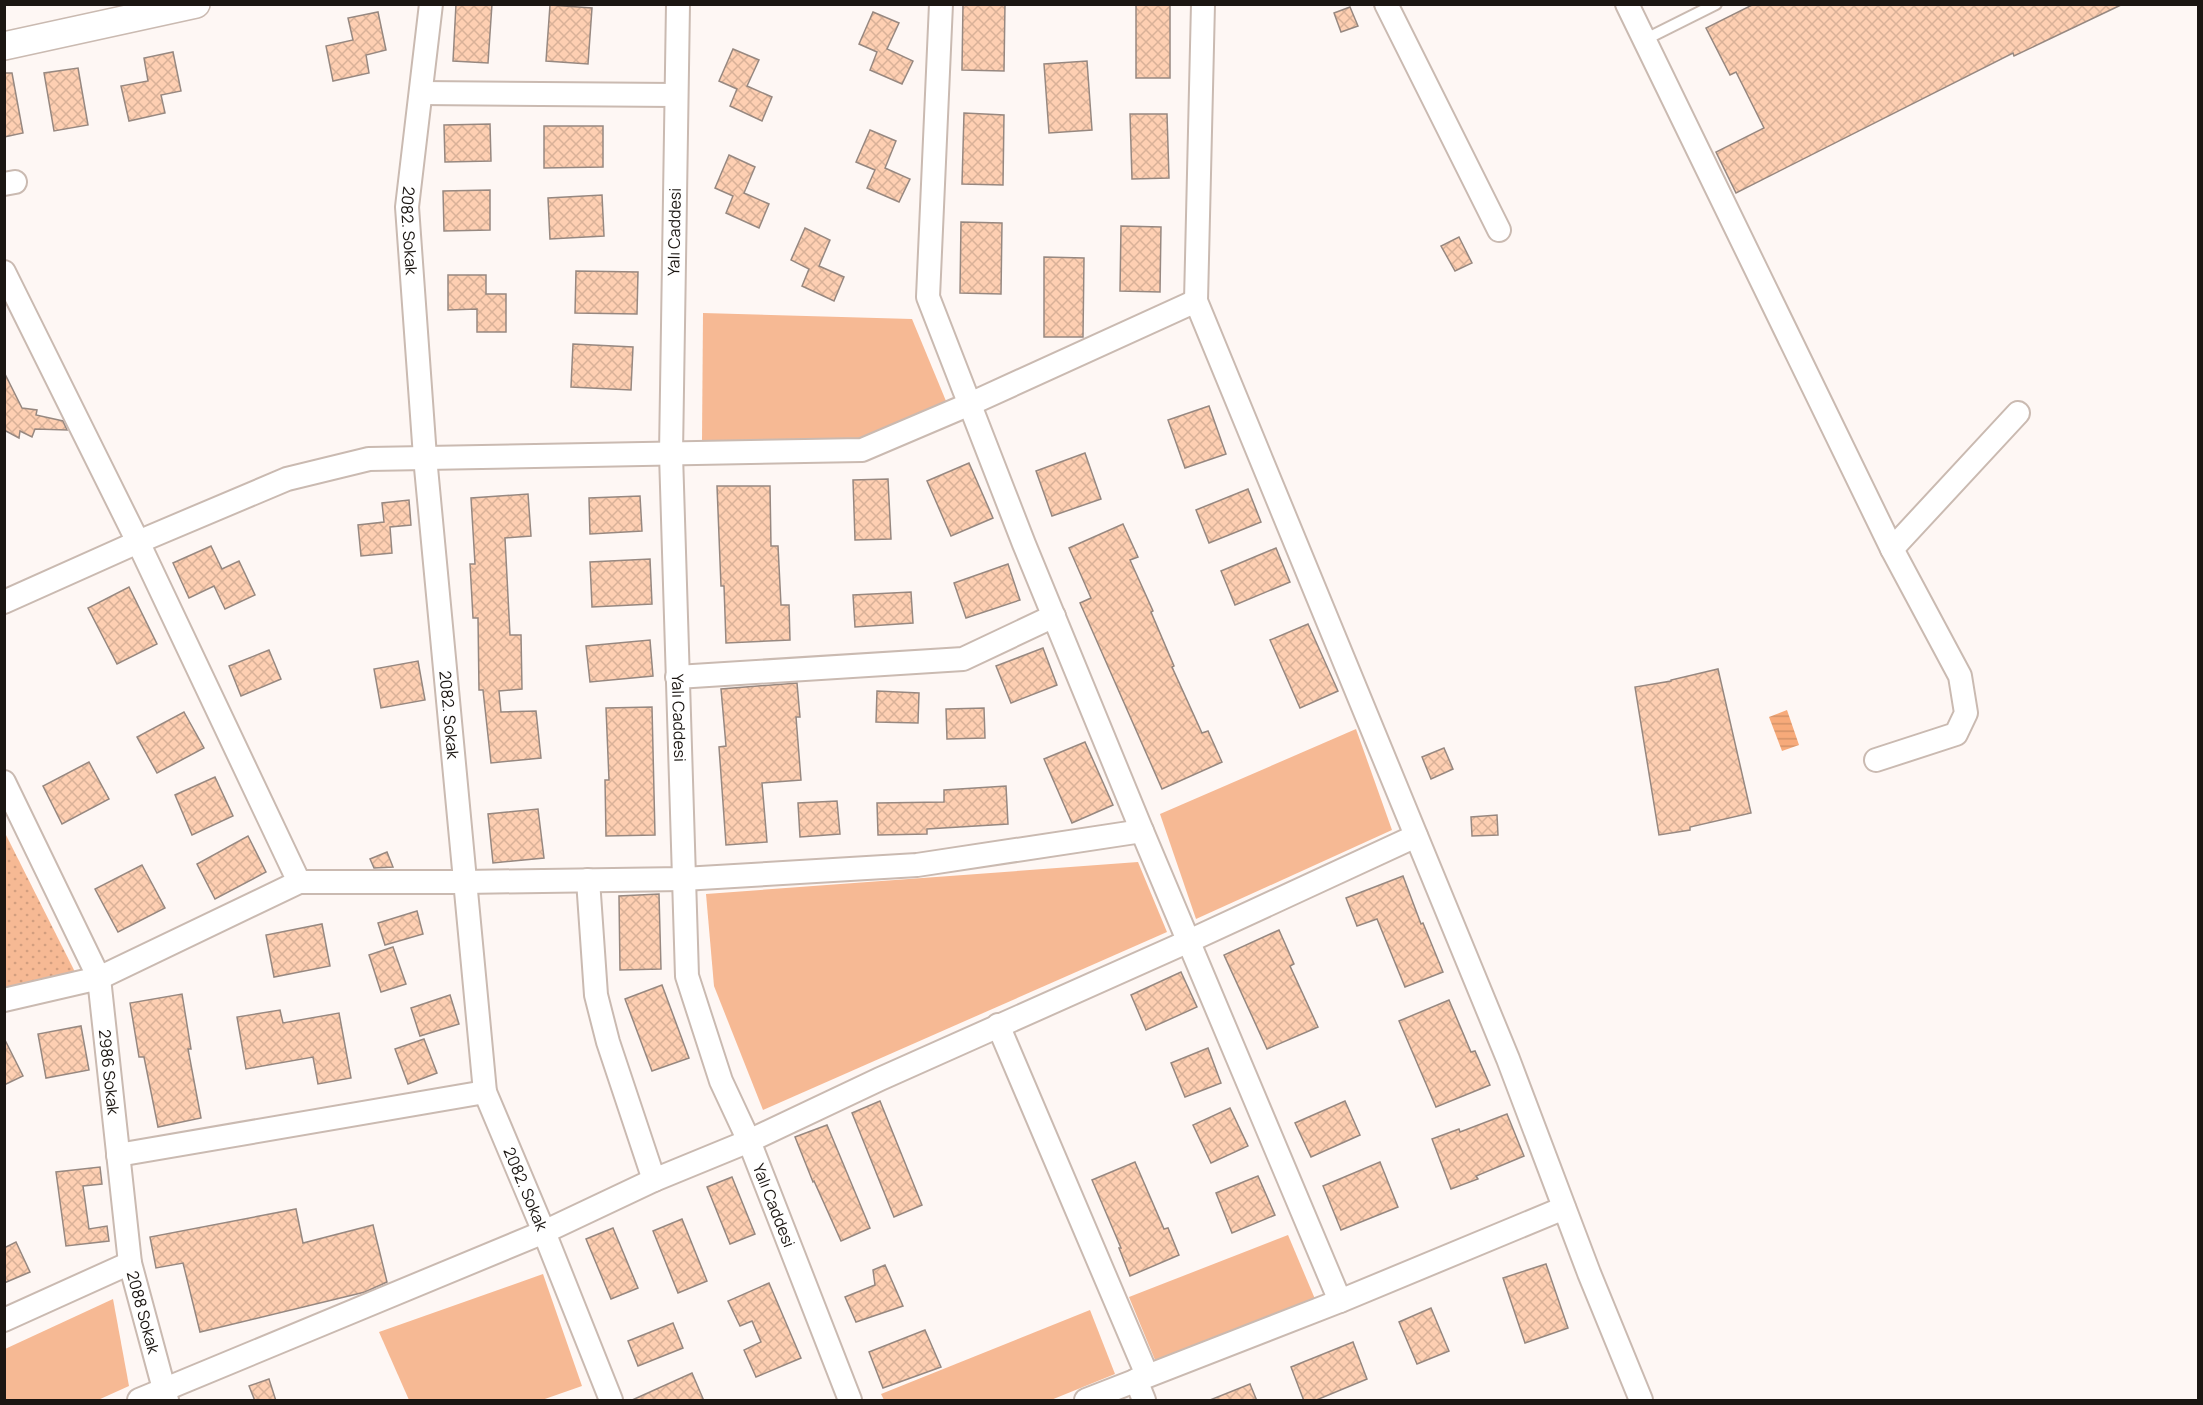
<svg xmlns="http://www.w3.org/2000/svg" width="2203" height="1405" font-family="Manrope,sans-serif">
	<defs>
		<pattern id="grass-dots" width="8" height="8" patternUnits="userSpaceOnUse" patternTransform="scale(1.5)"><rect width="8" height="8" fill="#f6b994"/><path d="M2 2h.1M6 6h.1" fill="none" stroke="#d29e7f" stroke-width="1.8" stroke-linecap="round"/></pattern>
		<pattern id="water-rules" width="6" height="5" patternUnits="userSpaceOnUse" patternTransform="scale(1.5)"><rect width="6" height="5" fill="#f7aa7a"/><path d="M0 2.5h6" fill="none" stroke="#d39268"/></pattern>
		<pattern id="building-cross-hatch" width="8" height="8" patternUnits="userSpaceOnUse" patternTransform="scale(1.5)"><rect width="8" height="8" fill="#fecfb2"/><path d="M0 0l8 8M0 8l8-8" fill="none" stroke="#d9b198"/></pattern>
	</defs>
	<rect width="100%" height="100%" fill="#fef7f4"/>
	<path fill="url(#grass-dots)" d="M4,833H5L75,972L5,988Z"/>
	<g fill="#f6b994">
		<path d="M703,313L912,319L946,401L860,440H702Z"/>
		<path d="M1356,729L1392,830L1196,919L1160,814Z"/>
		<path d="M1138,862L1167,932L763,1110L714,986L706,894Z"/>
		<path d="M1288,1235L1315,1299L1155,1360L1129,1297Z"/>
		<path d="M543,1274L582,1386L542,1400H409L379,1332Z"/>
		<path d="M113,1299L129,1386L98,1400H5V1349Z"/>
		<path d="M1090,1310L1115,1374L1051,1400H884L881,1394Z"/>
	</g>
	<path fill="url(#water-rules)" d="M1787,710L1799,745L1782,751L1769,717Z"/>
	<g fill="url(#building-cross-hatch)" stroke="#978880" stroke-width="1.5">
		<path d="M456,4H492L488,63L453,61Z"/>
		<path d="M963,4H1005L1004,71L962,70Z"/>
		<rect x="1136" y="4" width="34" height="74"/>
		<path d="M1754,4H2123L2014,56L2013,53L1736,193L1716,152L1764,128L1736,72L1730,75L1706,28Z"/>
		<path d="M550,5L592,8L588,64L546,61Z"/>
		<path d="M1350,7L1358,26L1341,32L1334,13Z"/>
		<path d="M378,12L386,50L366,55L369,73L333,81L326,46L353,40L348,18Z"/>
		<path d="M873,12L899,23L887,49L913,61L902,84L870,70L877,52L859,44Z"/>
		<path d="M733,49L759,60L747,86L772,97L762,121L730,106L737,89L719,81Z"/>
		<path d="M173,52L181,91L161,95L165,113L129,121L121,86L148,81L144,58Z"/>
		<path d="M1087,61L1092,130L1049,133L1044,64Z"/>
		<path d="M78,68L88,125L54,131L44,73Z"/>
		<path d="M4,73H12L23,133L4,137Z"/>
		<path d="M964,113L1004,115L1003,185L962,184Z"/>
		<path d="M1130,114H1167L1169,178L1132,179Z"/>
		<path d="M490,124L491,161L445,162L444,125Z"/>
		<path d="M544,126H603V167L544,168Z"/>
		<path d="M870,130L896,141L885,168L910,179L899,202L867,188L875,170L856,162Z"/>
		<path d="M729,155L755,167L744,193L769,204L759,228L726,213L733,196L715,188Z"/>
		<path d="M490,190V230L444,231L443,191Z"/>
		<path d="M602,195L604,236L550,239L548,198Z"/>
		<path d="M961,222L1002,223L1001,294L960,293Z"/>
		<path d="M1121,226L1161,227L1160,292L1120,291Z"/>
		<path d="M805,228L830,240L819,266L844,277L834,301L802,286L809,269L791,260Z"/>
		<path d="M1459,237L1472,263L1455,271L1441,246Z"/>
		<path d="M1044,257L1084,258L1083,337H1044Z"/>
		<path d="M576,271L638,272L637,314L575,313Z"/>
		<path d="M448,275H486V294H506V332H477V309L448,310Z"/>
		<path d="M573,344L633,347L631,390L571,387Z"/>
		<path d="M4,372L22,408L37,410L36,415L63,421L67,430L35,429L32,437L20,431L19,438L4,430Z"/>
		<path d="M1209,406L1226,454L1185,468L1168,420Z"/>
		<path d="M1085,453L1101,499L1052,516L1036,471Z"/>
		<path d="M969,463L993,518L951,536L927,481Z"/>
		<path d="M888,479L891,539L855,540L853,480Z"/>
		<path d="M717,486H770L771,546H778L781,605H789L790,640L726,643L724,586H721Z"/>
		<path d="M1248,489L1261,522L1209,543L1196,510Z"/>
		<path d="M528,494L531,536L505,538L510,635H521L522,689L499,691L501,712L536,711L541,758L491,763L483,690H479L478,618H473L470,564H475L471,498Z"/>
		<path d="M640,496L642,531L590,534L589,498Z"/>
		<path d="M409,500L411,525L390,527L392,553L361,556L358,525L384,522L382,503Z"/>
		<path d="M1123,524L1138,557L1130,560L1153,611L1151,612L1174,666L1172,667L1202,733L1208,731L1222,762L1162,789L1080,603L1091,598L1069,548Z"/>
		<path d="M211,546L222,569L239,561L255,595L225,609L214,586L189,598L173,563Z"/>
		<path d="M1276,548L1290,582L1235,605L1221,571Z"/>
		<path d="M650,559L652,604L592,607L590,562Z"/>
		<path d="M1008,564L1020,600L966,618L954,583Z"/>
		<path d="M129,587L157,644L117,664L88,608Z"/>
		<path d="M911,592L913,623L855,627L853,595Z"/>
		<path d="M1308,624L1338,691L1300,708L1270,640Z"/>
		<path d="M650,640L653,676L590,682L586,646Z"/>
		<path d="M1043,648L1057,685L1011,703L996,666Z"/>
		<path d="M269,650L281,679L241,696L229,666Z"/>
		<path d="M418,661L425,700L381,708L374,669Z"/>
		<path d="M1718,669L1751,813L1690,827V830L1659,835L1635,687L1671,681V680Z"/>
		<path d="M797,683L800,717H796L801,780L762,783L767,842L726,845L719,747L726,746L721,689Z"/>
		<path d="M877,691L919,693L918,723L876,722Z"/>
		<path d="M652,707L655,835L606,836L605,780H609L606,708Z"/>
		<path d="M984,708L985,738L947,739L946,709Z"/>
		<path d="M184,712L204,748L157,773L137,737Z"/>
		<path d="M1085,742L1113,805L1072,823L1044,759Z"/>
		<path d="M1444,748L1453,769L1431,779L1422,757Z"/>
		<path d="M89,762L109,799L62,824L43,786Z"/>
		<path d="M215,777L233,816L192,835L175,795Z"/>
		<path d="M1006,786L1008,824L927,829V834L878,835L877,803L944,802V790Z"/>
		<path d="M837,801L840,834L800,837L798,803Z"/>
		<path d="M538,809L544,858L493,863L488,814Z"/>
		<path d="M1497,815L1498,835L1472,836L1471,817Z"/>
		<path d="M248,836L266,872L215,899L197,864Z"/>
		<path d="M387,852L393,867L374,868L370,859Z"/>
		<path d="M142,865L165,908L118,932L95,889Z"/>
		<path d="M1403,876L1421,924L1423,923L1443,972L1405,987L1377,919L1357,926L1346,898Z"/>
		<path d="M659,894L661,969L620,970L619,896Z"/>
		<path d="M417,911L423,934L385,945L378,923Z"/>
		<path d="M322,924L330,966L274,977L266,935Z"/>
		<path d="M1279,930L1294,964L1290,966L1318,1027L1267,1049L1224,955Z"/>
		<path d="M393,947L406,984L381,992L369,955Z"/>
		<path d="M1181,972L1197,1007L1146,1030L1131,995Z"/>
		<path d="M662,985L689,1058L652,1071L625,999Z"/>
		<path d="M182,994L191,1049H188L201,1118L158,1127L144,1057H139L130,1003Z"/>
		<path d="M450,995L459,1024L420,1036L411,1008Z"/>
		<path d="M1449,1000L1471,1052L1475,1051L1490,1085L1436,1107L1399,1021Z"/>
		<path d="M280,1010L283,1023L339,1013L351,1078L318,1084L313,1057L246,1069L237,1017Z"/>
		<path d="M81,1026L89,1070L46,1078L38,1034Z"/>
		<path d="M4,1038L23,1076L4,1085Z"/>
		<path d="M424,1039L437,1073L408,1084L395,1049Z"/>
		<path d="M1208,1048L1221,1083L1185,1097L1171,1063Z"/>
		<path d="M880,1101L922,1205L894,1217L852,1113Z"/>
		<path d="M1345,1101L1360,1135L1311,1157L1295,1123Z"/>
		<path d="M1230,1108L1248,1146L1211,1163L1193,1125Z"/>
		<path d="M1507,1114L1524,1156L1476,1176L1478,1179L1451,1189L1432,1139L1459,1129L1460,1132Z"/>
		<path d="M827,1125L870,1228L841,1241L814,1181L813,1182L795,1137Z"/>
		<path d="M1135,1162L1164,1229L1168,1228L1179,1255L1130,1276L1119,1248H1121L1092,1180Z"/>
		<path d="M1380,1162L1398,1207L1341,1230L1323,1186Z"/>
		<path d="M100,1167L102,1184L83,1186L89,1229L107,1226L109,1241L66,1246L56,1172Z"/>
		<path d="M1258,1176L1275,1215L1232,1233L1216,1193Z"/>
		<path d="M732,1177L755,1234L730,1244L707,1187Z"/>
		<path d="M296,1209L303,1243L373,1225L387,1282L365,1292L200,1332L183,1263L156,1268L150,1237Z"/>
		<path d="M682,1219L707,1281L678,1293L653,1231Z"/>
		<path d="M613,1228L638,1288L611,1299L586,1239Z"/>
		<path d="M16,1242L30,1272L4,1283V1248Z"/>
		<path d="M1546,1264L1568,1328L1525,1343L1503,1278Z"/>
		<path d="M885,1265L903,1306L856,1322L845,1297L875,1285L873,1270Z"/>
		<path d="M769,1283L801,1358L756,1377L744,1350L761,1342L752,1321L740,1326L728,1301Z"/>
		<path d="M1431,1308L1449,1351L1417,1364L1399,1322Z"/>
		<path d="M673,1323L683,1348L638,1366L628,1341Z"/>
		<path d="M925,1330L941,1367L883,1388L869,1352Z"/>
		<path d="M1353,1342L1367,1379L1314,1401H1304L1291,1367Z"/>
		<path d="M692,1373L704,1401H630Z"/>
		<path d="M269,1379L276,1401H255L249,1386Z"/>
		<path d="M1250,1384L1257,1401H1210V1400Z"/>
	</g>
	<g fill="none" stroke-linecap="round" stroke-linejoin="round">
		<defs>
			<path id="service" d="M1644,40L1716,4"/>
			<g id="minor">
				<path id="s1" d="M431,4L407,207L425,457L485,1092L544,1232L611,1400"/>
				<path id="s2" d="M678,4L671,454L687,976L721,1081L749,1141L850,1400"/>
				<path d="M941,4L928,297L1024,544L1142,831L1340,1301L1564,1208"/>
				<path d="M1203,4L1196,301L1508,1059L1589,1273L1641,1400"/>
				<path d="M1386,4L1499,230"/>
				<path d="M1627,4L1892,549L2018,413"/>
				<path d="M421,93L676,95"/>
				<path d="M4,184L15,182"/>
				<path d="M4,272L138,542L299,882L99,978L4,782"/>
				<path d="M4,602L138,542L287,479L369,459L862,450L970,404L1196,301"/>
				<path d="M677,677L963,659L1054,616"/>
				<path d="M1876,760L1956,734L1966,713L1960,676L1892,549"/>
				<path d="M588,880L596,995L608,1042L654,1180"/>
				<path d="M299,882H464L683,879L917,865L1142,831"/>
				<path id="s3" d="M4,1000L99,978L130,1263L167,1400"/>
				<path d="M998,1025L1147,1375"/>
				<path d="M118,1155L485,1092"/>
				<path d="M4,1320L130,1263"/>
				<path d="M1136,1380L1144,1400"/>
				<path d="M139,1400L544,1232L654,1180L749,1141L880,1079L1189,941L1416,836"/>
				<path d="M1086,1400L1340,1301"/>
			</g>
			<path id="tertiary" d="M4,46L196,4"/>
		</defs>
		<use href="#service" stroke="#cabab1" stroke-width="14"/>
		<use href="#minor" stroke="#cabab1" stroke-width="26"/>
		<use href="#tertiary" stroke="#cabab1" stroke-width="30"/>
		<use href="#service" stroke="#fff" stroke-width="10"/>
		<use href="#minor" stroke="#fff" stroke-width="22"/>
		<use href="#tertiary" stroke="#fff" stroke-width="27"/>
	</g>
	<g text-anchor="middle" stroke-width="5" stroke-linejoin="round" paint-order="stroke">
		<g font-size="16" fill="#1b1612" stroke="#fff">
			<text dy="6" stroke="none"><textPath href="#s1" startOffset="228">2082. Sokak</textPath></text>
			<text transform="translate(674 232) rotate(-89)" y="6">Yalı Caddesi</text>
			<text dy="6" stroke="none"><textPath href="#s1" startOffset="714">2082. Sokak</textPath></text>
			<text dy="6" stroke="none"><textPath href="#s2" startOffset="714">Yalı Caddesi</textPath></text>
			<text dy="6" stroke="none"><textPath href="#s3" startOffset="192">2986 Sokak</textPath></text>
			<text dy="6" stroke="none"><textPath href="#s1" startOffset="1198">2082. Sokak</textPath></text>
			<text dy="6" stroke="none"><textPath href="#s2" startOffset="1218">Yalı Caddesi</textPath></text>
			<text dy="6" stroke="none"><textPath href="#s3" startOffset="435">2088 Sokak</textPath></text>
		</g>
	</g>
	<rect width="2203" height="1405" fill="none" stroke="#1b1612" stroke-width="12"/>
</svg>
